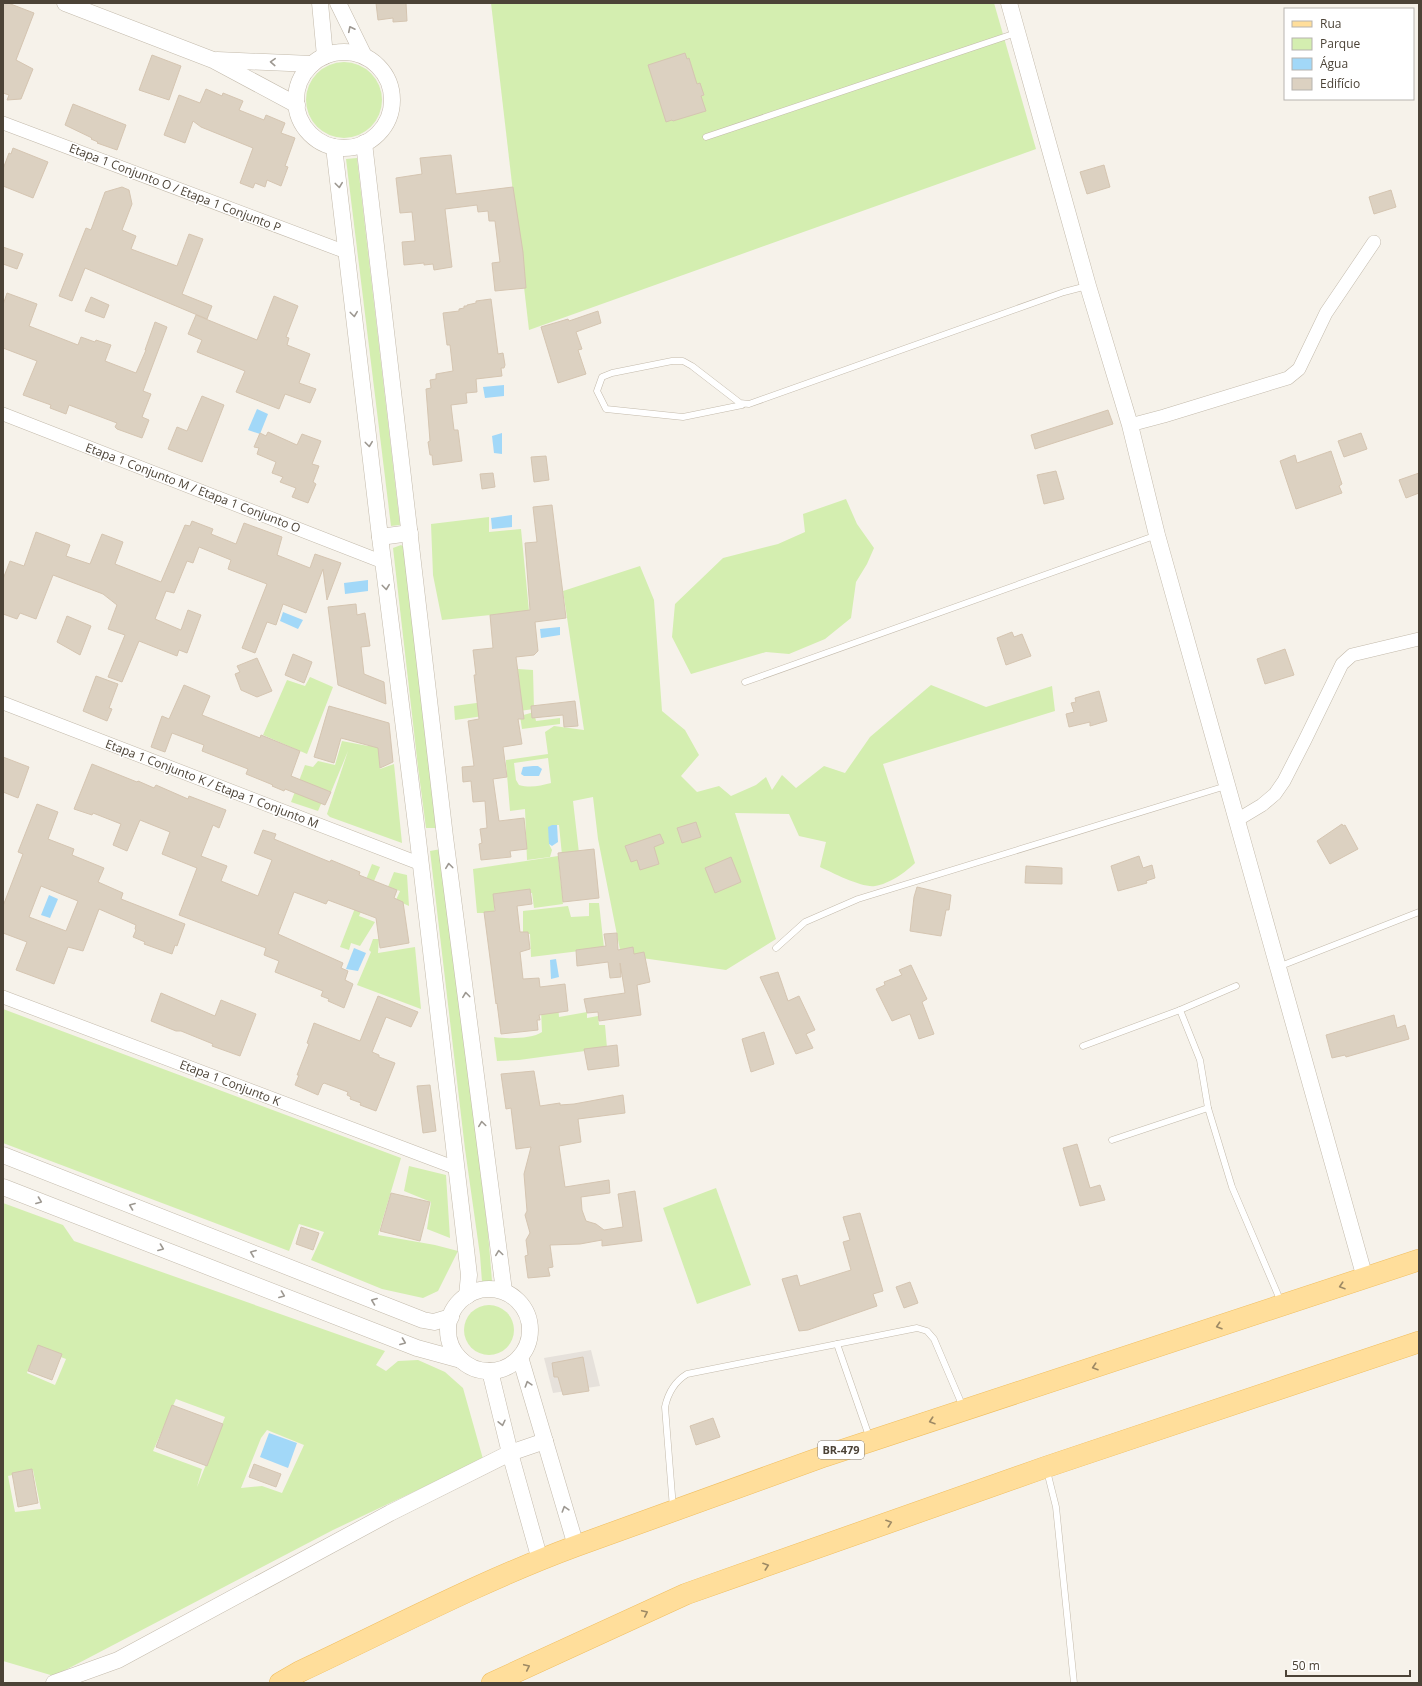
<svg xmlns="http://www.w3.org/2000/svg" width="1422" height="1686" font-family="'Open Sans',sans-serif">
	<rect width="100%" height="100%" fill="#f6f2ea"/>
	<path fill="#e6e1db" d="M591,1350L600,1386L553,1393L544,1358Z"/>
	<g fill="#d4eeb0" fill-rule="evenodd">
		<path d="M491,3H994L1036,149L529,330Z"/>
		<circle cx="344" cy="100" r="38"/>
		<path d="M357,158L400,525L391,526L346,159Z"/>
		<path d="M846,499L857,524L874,548L867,564L856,582L851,618L825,639L789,654L766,652L691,674L672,637L675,604L723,558L778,544L805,532L803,514Z"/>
		<path d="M489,517V532L521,529L529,611L442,620L433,575L431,524Z"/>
		<path d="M401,545L404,547L437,828H426L418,767L393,548Z"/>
		<path d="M640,566L654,600L662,711L685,730L699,755L681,776L697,792L719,786L731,796L756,785L766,777L772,790L782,775L796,788L824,766L845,773L870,737L931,685L986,707L1052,686L1055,711L883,764L915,863C906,872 889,884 875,886C862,888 833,873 820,867L826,842L799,836L789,814L735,813L776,939L726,970L621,955L598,839L593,797L573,801L579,853L562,855L559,825H552L549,844L552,850L550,857L527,860L525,809L510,811L506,763V760L548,754L545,732L554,726L584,730L563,591ZM548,758L551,783C540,786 530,788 519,785L516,780L514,763Z"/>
		<path d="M518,669L533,670L534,709L455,720L454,706L506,699L520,701Z"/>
		<path d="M310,677L333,687L307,754L263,735L287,680L305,686Z"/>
		<path d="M534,712L536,721L560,718V724L522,729L520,716Z"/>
		<path d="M377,728L380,769L394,764L402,843L330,817L327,814L348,751L331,792L327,790L318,811L291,802L305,765L313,767L318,761L335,765L342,741L368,746Z"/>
		<path d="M441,849L488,1232L492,1281L482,1282L480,1255L465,1149L430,851Z"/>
		<path d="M558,856L563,904L534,908L532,893L494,897V913H477L473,869Z"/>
		<path d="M372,864L380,867L359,916L375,922L360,946L351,943L349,950L340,947Z"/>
		<path d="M394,872L407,875L409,906L396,900L400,891L388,887Z"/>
		<path d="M589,903H599L604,948L531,957L530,934H523V911L568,906L571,917L589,916Z"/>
		<path d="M373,939H379L378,953L415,947L421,1009L357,985L371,952L369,950Z"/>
		<path d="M558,1006L559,1017L587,1012V1018L598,1016L599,1025H605L607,1048L519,1060L497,1061L494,1037C506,1039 532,1039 542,1032L541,1010Z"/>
		<path d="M3,1009L401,1158L378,1235L435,1245L458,1251L438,1291L423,1298L382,1289L311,1260L324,1232L299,1224L289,1251L3,1143Z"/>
		<path d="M409,1166L446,1175L450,1238L427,1229L431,1202L404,1191Z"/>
		<path d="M716,1188L751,1285L697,1304L663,1208Z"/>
		<path d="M3,1203L63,1225L74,1241L385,1351L376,1365L386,1371L398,1361L418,1360L445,1372L463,1388L483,1459L333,1530L54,1676L3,1661ZM37,1348L66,1359L55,1385L27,1373ZM176,1399L225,1417L197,1487L202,1469L153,1451ZM267,1430L304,1445L282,1493L262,1486L241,1488L261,1438ZM33,1470L41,1509L15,1512L8,1476Z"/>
		<circle cx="489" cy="1330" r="25"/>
	</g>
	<g fill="#a2d8f8">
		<path d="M504,385V396L485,398L483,387Z"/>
		<path d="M257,409L268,414L260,434L248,430Z"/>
		<path d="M502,433V454L494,453L492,436Z"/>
		<path d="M512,515V527L492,529L491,518Z"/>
		<path d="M368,580V591L345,594L344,583Z"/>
		<path d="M283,612L303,620L298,629L280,621Z"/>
		<path d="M560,627V635L541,638L540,629Z"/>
		<path d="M533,766H538L542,769L539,776H524L521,774L523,767Z"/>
		<path d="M552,825H557L558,842L552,846L549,844L548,827Z"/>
		<path d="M49,895L58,899L50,918L41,915Z"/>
		<path d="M354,948L366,953L358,971L346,969Z"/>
		<path d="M556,959L559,977L551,979L550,960Z"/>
		<path d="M269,1433L297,1443L288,1468L260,1457Z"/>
	</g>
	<g fill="#dcd1c1" stroke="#d5c5b1" fill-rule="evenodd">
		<path d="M3,3H8L34,13L16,60L33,69L21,99L7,100L9,95L3,93Z"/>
		<path d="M376,3H406L407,21L393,22V18L378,20Z"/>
		<path d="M685,53L687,59L689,58L697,84L700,83L704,95L701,96L706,111L673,121L672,120L666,122L648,65Z"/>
		<path d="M152,55L181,66L169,100L139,90Z"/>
		<path d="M206,89L222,96L223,93L243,101L239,110L264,120L266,115L285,123L281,133L295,138L285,166L288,167L281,186L267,180L265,187L255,183L253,188L240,183L253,148L201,127L193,121L185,143L164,135L179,95L200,103Z"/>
		<path d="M73,104L126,125L117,150L97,143L98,142L91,139L92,138L65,125Z"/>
		<path d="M13,148L48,162L33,198L3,186V169L9,153L11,154Z"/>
		<path d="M451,155L456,194L513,187L523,252L526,288L495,291L492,263L500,262L495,221H489L488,211L478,212L477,205L445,209L452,267L434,270L433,264L424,265V263L404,265L402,242L415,241L412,212L400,213L396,178L422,174L420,158Z"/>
		<path d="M1104,165L1110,187L1087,194L1080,172Z"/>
		<path d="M122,187L129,190L132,204L122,230L136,236L131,249L177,266L189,234L203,239L182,294L212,306L207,319L85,268L72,301L59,296L86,228L91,230L105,192Z"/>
		<path d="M1391,190L1396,207L1374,214L1369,197Z"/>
		<path d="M3,247L23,254L17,269L3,264Z"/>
		<path d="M7,293L37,304L29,326L78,345L81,337L95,342L96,340L111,345L105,361L136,373L146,350H145L155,322L167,327L143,391L151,394L142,417L149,420L142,438L117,429L115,427L117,423L69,405L66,414L50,408L51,405L23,395L37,361L3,348V305Z"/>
		<path d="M274,296L298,306L286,337L289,338L287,345L310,354L299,383L316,389L310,403L285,394L279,409L236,392L245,371L197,352L202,340L188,334L196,315L257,340Z"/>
		<path d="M91,297L109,305L104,318L85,311Z"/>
		<path d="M491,299L498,354L503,353L505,365L504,368H501L502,376L476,379L477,392L466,393L467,403L451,405L454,430H458L462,461L433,465L432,455H430L428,442L430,441L426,389L431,388L430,380L436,379V374L453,371L450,345H447L443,313L459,311V309L464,308V306H467V305L476,303V301Z"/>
		<path d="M598,311L601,323L576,332L582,349L578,350L586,374L558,383L541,327L568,319L569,321Z"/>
		<path d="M202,396L224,405L202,462L168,449L177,427L187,431Z"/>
		<path d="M1108,410L1113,424L1035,449L1031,435Z"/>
		<path d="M268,432L297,445L302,434L321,441L312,464L319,466L313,482L316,484L308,503L292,497L296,488L280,482L283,477L272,473L276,462L257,454L259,448L254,447L260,433L266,436Z"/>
		<path d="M1361,433L1367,449L1344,457L1338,441Z"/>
		<path d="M1331,451L1342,484L1339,486L1342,493L1296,509L1280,461L1295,455L1297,463Z"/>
		<path d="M546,456L549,480L534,482L531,457Z"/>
		<path d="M1056,471L1064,499L1044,504L1037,475Z"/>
		<path d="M493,473L495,487L482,489L480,474Z"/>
		<path d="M1419,473V493L1406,498L1399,480Z"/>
		<path d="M552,505L566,618L535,622L538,651L534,655L516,657L524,719H518L522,744L503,747L507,777L493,779L499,821L524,818L527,849L510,851L511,857L481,860L479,844L482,843L480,829L487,828L485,801L473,802L471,781L463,782L462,767L474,766L468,721L479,719L474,675H476L473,650L493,648L490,615L530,610L525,543L537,542L533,507Z"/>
		<path d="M192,521L213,529L211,534L236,544L244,523L282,537L277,555L310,568L315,554L341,563L327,600L323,569L306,613L283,604L276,625L267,622L255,653L242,648L267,584L228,569L231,560L199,547L193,563L187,561L174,593L166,591L155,619L181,630L188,610L201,615L187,653L179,650L177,656L139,641L122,682L108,677L125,635L108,629L117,605L103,594L53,575L36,619L20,613L17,619L3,614V579L10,561L24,566L36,532L70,545L66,556L90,564L102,534L123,542L115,564L161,582L185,525L190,526Z"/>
		<path d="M356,604L357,615L365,613L370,646L361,647L364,674L384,682L386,704L338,685L328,607Z"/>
		<path d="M67,616L91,626L80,655L57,642Z"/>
		<path d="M1012,632L1014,637L1022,634L1031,656L1006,665L997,638Z"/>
		<path d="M1285,649L1294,675L1265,684L1257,659Z"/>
		<path d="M293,654L312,662L304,683L285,675Z"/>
		<path d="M257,658L272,691L257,697L241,690L235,674L240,672L237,666Z"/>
		<path d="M96,676L118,684L109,708L112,709L107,721L83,711Z"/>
		<path d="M184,685L210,696L202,715L260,738L261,735L300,751L291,776L331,792L325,805L285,789L284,791L272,786L273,785L246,774L248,769L202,751L204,745L172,733L165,752L151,747L162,716L169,719Z"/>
		<path d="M1099,691L1107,721L1090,726V722L1069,727L1066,714L1074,712L1071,703L1076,702L1075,698Z"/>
		<path d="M575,701L578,726L564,727L563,715L532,718L531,706Z"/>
		<path d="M329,706L389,723L393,762L380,768L378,748L341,738L334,763L314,757Z"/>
		<path d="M3,757L29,767L18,798L3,792Z"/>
		<path d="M92,764L137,782L138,781L154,788L156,785L188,799L189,796L226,810L219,828L213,825L201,856L227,866L221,881L258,896L272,860L254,853L263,830L276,834L274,839L330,862L331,860L360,872L359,875L397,890L394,898L403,902L409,943L380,948L376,918L328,900L326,904L294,892L278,934L343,963L341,968L348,971L345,980L353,984L344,1008L328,1001L329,999L321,996L323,991L275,972L279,961L264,955L266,948L179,915L197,868L162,854L170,832L140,820L127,851L113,845L121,824L93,813L92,815L74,809Z"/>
		<path d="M37,804L58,812L48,839L74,849L72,855L104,868L98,882L123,893L121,899L185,924L177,946L175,945L172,954L144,944L145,942L133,937L136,930L135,929L136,925L99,909L83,951L68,947L54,984L16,970L27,942L3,933V906L23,854L18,852ZM41,886L78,901L66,931L29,917Z"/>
		<path d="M696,822L701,837L682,843L677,828Z"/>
		<path d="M1342,824L1343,826L1345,825L1358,849L1330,864L1317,841Z"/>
		<path d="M660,834L664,843L654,847L659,864L640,870L637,860L631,862L625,846Z"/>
		<path d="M594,849L599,898L563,902L558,853Z"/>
		<path d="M1139,856L1143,868L1152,865L1155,878L1146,881L1147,883L1118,891L1111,866Z"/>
		<path d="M731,857L741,882L715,893L705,868Z"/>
		<path d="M1026,866L1062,868V884L1025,883Z"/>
		<path d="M917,887L951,895L949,910H946L941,936L910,931L914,897Z"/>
		<path d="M530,889L532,904L517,906L520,932H528L530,949L520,952L523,979L539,978L540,987L565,984L568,1011L539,1015L540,1020H537L538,1030L501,1034L497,1003L496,1004L484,912L495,911L493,894Z"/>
		<path d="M617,933L618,950L633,947L634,954L644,952L650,982L637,985L641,1015L599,1021L598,1012L587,1013L584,999L625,993L620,963L621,977L610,978L608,962L577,966L576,950L606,946L604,934Z"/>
		<path d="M911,965L927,999L922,1002L934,1034L919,1039L910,1014L892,1021L876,989L885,985L884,982L902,975L899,970Z"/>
		<path d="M778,972L788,1001L799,996L815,1030L806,1034L813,1048L796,1054L760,977Z"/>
		<path d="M161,993L215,1016L221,1000L256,1014L240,1056L212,1046L213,1044L181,1031H176L151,1021Z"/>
		<path d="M378,996L418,1012L411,1027L386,1017L372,1052L379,1055V1057L395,1063L376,1111L360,1105L361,1103L350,1099L351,1097L347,1095L348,1092L324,1083L322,1085L318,1095L295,1085L299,1075H297L309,1044L307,1043L314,1023L360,1041Z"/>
		<path d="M1394,1015L1397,1028L1405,1025L1409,1039L1346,1057L1345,1055L1332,1058L1326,1035Z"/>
		<path d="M764,1032L774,1064L751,1072L742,1039Z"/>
		<path d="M617,1045L619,1066L588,1070L584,1049Z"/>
		<path d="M534,1071L540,1106L560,1103V1105L574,1104L623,1095L625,1113L578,1119L581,1142L559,1146L565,1187L609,1180L610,1193L581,1197L582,1210L586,1221L596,1224L604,1230L623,1227L618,1194L635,1191L642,1241L602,1246V1240L580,1244L550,1245L553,1267L548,1268L550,1276L528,1278L525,1256L528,1255L526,1240L530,1233L525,1215L527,1211L524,1174L531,1147L516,1149L511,1108L506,1109L501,1074Z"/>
		<path d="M430,1085L436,1131L423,1133L417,1086Z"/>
		<path d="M1077,1144L1090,1188L1100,1185L1105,1200L1080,1206L1063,1148Z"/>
		<path d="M391,1193L430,1202L420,1241L380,1231Z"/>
		<path d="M860,1213L883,1291L873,1294L877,1306L808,1330L799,1331L782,1279L797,1275L800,1286L851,1270L843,1242L850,1240L843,1217Z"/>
		<path d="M301,1227L319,1233L313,1250L296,1244Z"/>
		<path d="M910,1282L918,1303L904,1308L896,1287Z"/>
		<path d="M38,1345L62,1354L52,1380L28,1371Z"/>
		<path d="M583,1357L589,1391L563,1395L558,1377H554L552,1363Z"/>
		<path d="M172,1405L223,1424L207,1466L156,1447Z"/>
		<path d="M713,1418L720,1437L696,1445L690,1426Z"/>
		<path d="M254,1464L281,1474L276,1487L249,1477Z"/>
		<path d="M32,1469L38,1503L18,1507L12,1473Z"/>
	</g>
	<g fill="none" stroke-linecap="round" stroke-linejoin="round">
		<defs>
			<g id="service">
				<path d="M706,137L1016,33"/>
				<path d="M742,405L683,417L606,409L597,391L602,377L612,373L672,361H683L692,366L740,403L749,404L1064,292L1087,286"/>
				<path d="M745,682L1157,535"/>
				<path d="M776,948L805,922L858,899L1226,786"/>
				<path d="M1278,967L1419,912"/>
				<path d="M1236,986L1180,1010L1200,1060L1208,1108L1232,1187L1281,1302"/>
				<path d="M1083,1046L1180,1010"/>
				<path d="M1112,1140L1208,1108"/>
				<path d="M837,1344L870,1439"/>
				<path d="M1047,1471L1056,1507L1074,1683"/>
				<path d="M673,1508L665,1407C668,1393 674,1382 687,1374L917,1328L927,1331L934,1339L963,1407"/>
			</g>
			<g id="minor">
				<path d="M3,123L346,252"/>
				<path d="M3,414L383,562"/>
				<path d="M1130,425L1164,416L1288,378L1299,369L1326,313L1374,242"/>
				<path d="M3,703L421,864"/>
				<path d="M1237,820L1262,805L1275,794L1284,781L1305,740L1342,664L1352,655L1419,639"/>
				<path d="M3,997L456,1168"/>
			</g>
			<g id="tertiary">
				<path d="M65,3L213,60L297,105"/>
				<path d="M320,3L325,56"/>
				<path d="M338,3L364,56"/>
				<path d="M1009,3L1088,286L1130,425L1157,535L1365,1278"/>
				<circle cx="344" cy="100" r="48"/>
				<path d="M217,60L312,64"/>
				<path d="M364,143L445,837L504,1291"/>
				<path d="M334,147L380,537L418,840L469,1275L467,1296"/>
				<path d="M380,537L410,533"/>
				<path d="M3,1155L423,1320L434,1322L451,1317"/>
				<path d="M3,1187L417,1348L461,1360"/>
				<circle cx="489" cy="1330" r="41"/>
				<path d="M520,1357L576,1546"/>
				<path d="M490,1371L510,1453L540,1560"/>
				<path d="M54,1683L118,1660L390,1513L510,1453L545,1441"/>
			</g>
			<g id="primary">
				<path d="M280,1683L299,1672C391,1629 481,1581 576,1546L825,1456L1419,1260"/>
				<path d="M492,1683L686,1594L1046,1467L1419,1342"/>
			</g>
		</defs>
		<use href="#service" stroke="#c3baab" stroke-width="7"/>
		<use href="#minor" stroke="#c3baab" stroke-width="14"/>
		<use href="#tertiary" stroke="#c3baab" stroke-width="17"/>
		<use href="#primary" stroke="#f0be5f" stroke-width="22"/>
		<use href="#service" stroke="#fff" stroke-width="6"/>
		<use href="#minor" stroke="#fff" stroke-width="13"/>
		<use href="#tertiary" stroke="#fff" stroke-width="16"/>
		<use href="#primary" stroke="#ffde9b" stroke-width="21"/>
	</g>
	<defs><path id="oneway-chevron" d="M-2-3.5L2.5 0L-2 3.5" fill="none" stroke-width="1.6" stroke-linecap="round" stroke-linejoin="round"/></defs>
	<g stroke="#9d9891">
		<use href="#oneway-chevron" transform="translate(351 29) rotate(-116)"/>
		<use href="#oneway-chevron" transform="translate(273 62) rotate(-177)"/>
		<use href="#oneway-chevron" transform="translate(339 185) rotate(83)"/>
		<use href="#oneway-chevron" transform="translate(354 314) rotate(83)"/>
		<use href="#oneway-chevron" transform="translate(369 444) rotate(83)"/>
		<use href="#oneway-chevron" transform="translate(386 587) rotate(83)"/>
		<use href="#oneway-chevron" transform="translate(449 866) rotate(-97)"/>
		<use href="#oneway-chevron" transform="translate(466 995) rotate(-97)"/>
		<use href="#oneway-chevron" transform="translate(482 1124) rotate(-98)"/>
		<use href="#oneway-chevron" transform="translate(39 1201) rotate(21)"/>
		<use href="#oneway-chevron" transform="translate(132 1206) rotate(-159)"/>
		<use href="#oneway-chevron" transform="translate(161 1248) rotate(21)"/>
		<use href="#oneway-chevron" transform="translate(253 1253) rotate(-159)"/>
		<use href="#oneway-chevron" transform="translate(499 1253) rotate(-98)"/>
		<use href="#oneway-chevron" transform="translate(282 1295) rotate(21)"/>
		<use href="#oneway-chevron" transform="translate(374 1301) rotate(-159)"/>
		<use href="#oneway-chevron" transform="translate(403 1342) rotate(21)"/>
		<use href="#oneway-chevron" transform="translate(528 1384) rotate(-107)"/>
		<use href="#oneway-chevron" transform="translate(502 1423) rotate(77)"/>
		<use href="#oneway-chevron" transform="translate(565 1509) rotate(-107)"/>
	</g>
	<g stroke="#9d8964">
		<use href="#oneway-chevron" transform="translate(1342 1286) rotate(162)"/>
		<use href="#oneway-chevron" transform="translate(1219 1326) rotate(162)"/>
		<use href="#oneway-chevron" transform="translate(1095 1367) rotate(162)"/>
		<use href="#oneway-chevron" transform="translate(932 1421) rotate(162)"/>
		<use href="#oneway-chevron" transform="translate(889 1523) rotate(-19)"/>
		<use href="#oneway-chevron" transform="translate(766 1566) rotate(-19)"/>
		<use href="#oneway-chevron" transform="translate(645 1613) rotate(-25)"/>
		<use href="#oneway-chevron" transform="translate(527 1667) rotate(-25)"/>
	</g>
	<g text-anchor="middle" stroke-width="3" stroke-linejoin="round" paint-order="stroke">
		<rect fill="#fff" stroke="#827b73" stroke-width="1" x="818" y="1441" width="46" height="18" rx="3"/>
		<g font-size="11" font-weight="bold" fill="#4c4337">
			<text x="841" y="1454">BR-479</text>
		</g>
		<g font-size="12" fill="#4c4337" stroke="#fff">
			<text transform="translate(175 188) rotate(21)" y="4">Etapa 1 Conjunto O / Etapa 1 Conjunto P</text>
			<text transform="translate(193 488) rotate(21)" y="4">Etapa 1 Conjunto M / Etapa 1 Conjunto O</text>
			<text transform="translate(212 784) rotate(21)" y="4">Etapa 1 Conjunto K / Etapa 1 Conjunto M</text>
			<text transform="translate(230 1083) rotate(21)" y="4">Etapa 1 Conjunto K</text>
		</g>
	</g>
	<rect width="1422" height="1686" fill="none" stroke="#4c4337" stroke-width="8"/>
	<rect x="1284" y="8" width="130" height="92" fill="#ffffff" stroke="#b7b4af"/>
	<rect x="1292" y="21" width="20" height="6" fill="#ffde9b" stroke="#b7b4af"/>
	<text x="1320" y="28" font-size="12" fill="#4c4337">Rua</text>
	<rect x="1292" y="38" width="20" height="12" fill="#d4eeb0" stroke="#b7b4af"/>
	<text x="1320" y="48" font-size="12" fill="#4c4337">Parque</text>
	<rect x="1292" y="58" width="20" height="12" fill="#a2d8f8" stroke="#b7b4af"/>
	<text x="1320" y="68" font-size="12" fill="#4c4337">Água</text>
	<rect x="1292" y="78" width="20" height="12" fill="#dcd1c1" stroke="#b7b4af"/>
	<text x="1320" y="88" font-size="12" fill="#4c4337">Edifício</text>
	<path d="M1286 1670v6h124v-6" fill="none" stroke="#4c4337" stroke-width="2"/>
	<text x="1292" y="1670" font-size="12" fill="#4c4337" stroke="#ffffff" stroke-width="3" paint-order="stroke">50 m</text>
</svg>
